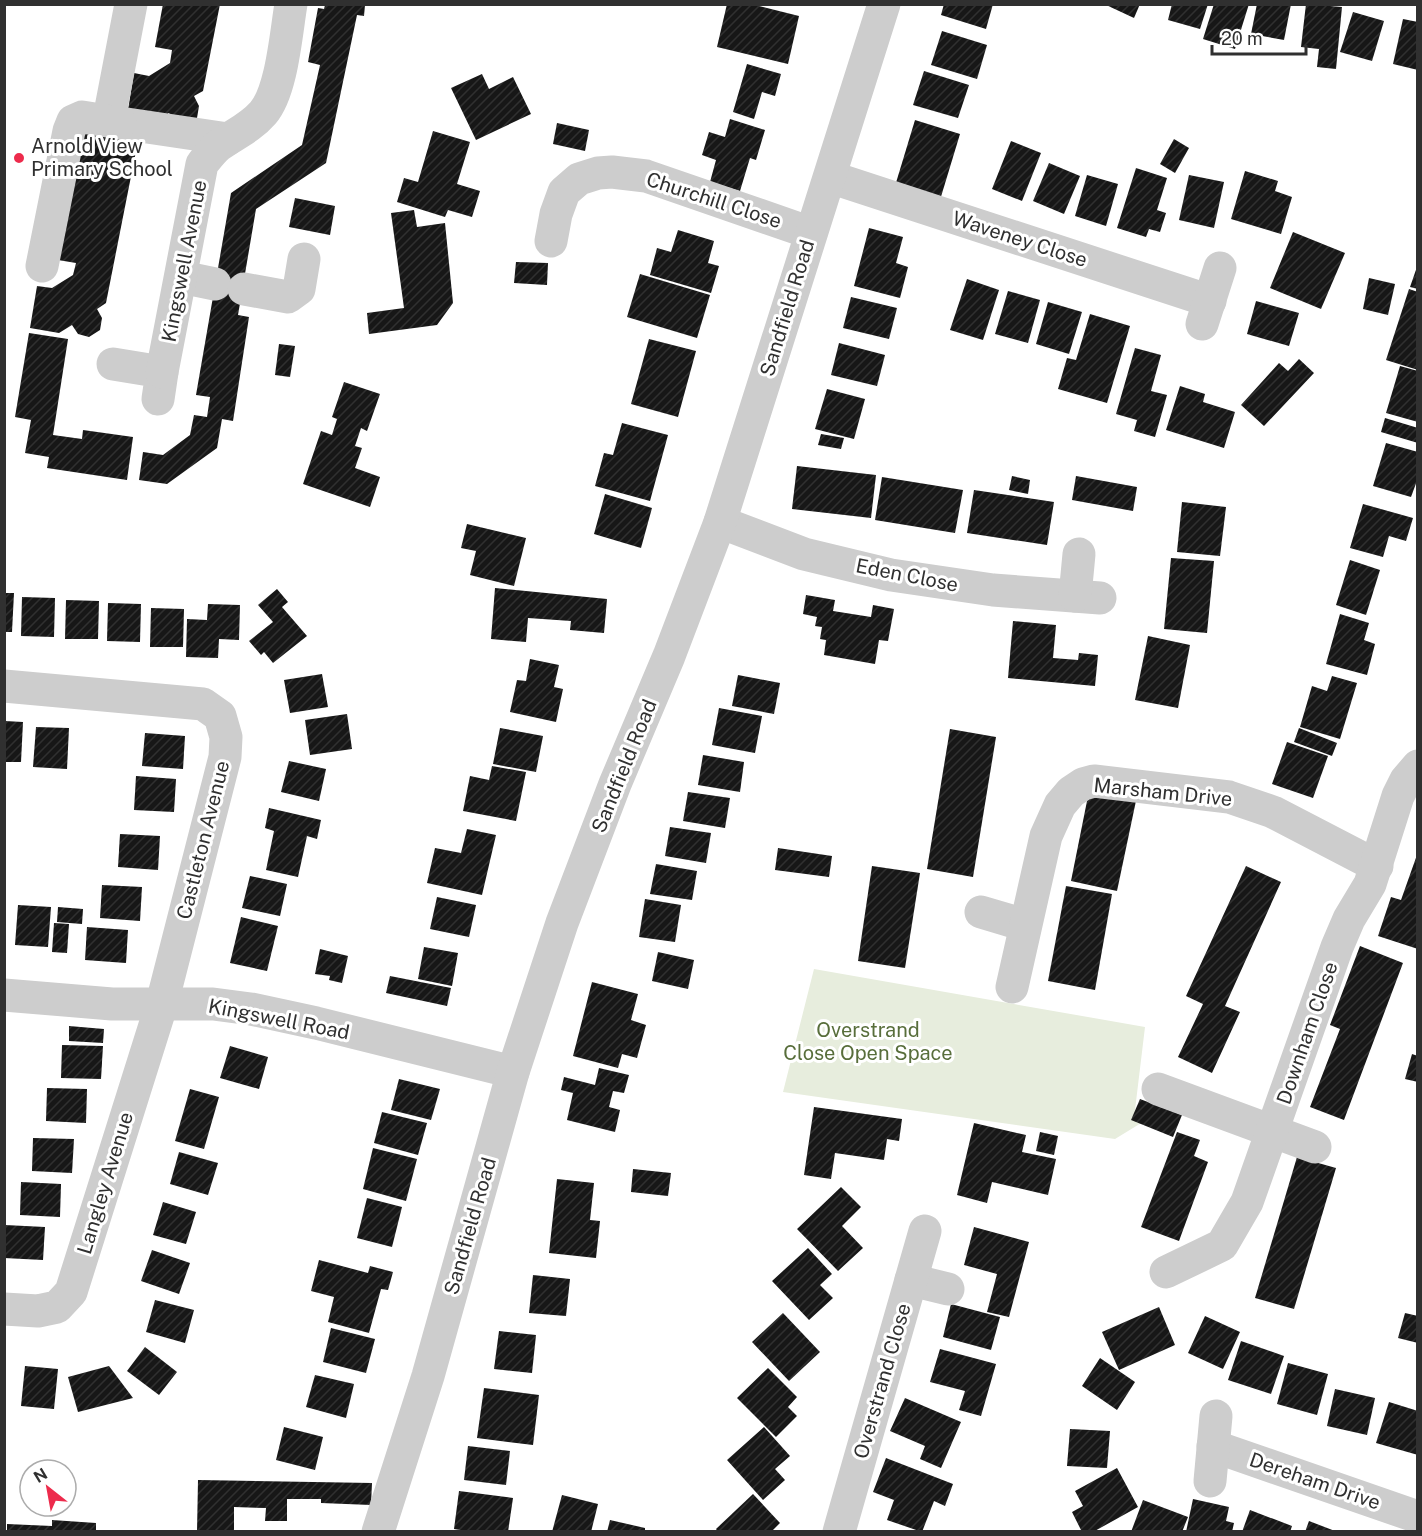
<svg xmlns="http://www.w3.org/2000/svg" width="1422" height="1536" font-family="'Public Sans',sans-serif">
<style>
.green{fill:#e7eddd}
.building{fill:url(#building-hatch)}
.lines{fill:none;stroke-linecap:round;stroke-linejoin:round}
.minor{stroke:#cdcdcd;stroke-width:33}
.poi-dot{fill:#ed2b4c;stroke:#fff;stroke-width:2}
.labels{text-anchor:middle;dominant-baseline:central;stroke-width:6;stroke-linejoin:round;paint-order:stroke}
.poi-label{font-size:20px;fill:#303030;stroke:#fff;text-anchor:start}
.street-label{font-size:20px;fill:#303030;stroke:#fff}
.park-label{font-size:20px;fill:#586e3b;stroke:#fff}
</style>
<defs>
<pattern id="building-hatch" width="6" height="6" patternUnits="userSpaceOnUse" patternTransform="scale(1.5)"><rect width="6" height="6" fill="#171717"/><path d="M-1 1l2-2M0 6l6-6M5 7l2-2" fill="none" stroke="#303030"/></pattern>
</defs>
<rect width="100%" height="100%" fill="#fff"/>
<polygon class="green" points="814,969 1145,1027 1135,1110 1151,1117 1115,1139 783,1092"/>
<g class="building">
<polygon points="163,4 220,4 203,91 194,96 199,106 197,118 175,122 169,113 156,121 127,116 134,73 149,76 170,63 172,50 155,47"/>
<polygon points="727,4 751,4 799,16 788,64 717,47"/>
<polygon points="944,4 993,4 986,29 941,15"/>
<polygon points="1104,4 1140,4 1134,18"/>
<polygon points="1172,4 1208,4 1200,29 1168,20"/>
<polygon points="1214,4 1249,4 1235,49 1203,39"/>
<polygon points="1257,4 1291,4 1284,40 1251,34"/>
<polygon points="1306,4 1342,7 1336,69 1317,67 1319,49 1301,47"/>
<polygon points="325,5 365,5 364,16 357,15 326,163 256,209 238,315 249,317 233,421 222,419 217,448 167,484 139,480 143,452 163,455 190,435 194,415 207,417 210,397 196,395 231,193 302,145 320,65 308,62 318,8 324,9"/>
<polygon points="1353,12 1384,21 1372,61 1340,52"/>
<polygon points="1403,19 1418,22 1418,70 1393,64"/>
<polygon points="942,31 987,45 977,79 931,65"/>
<polygon points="747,64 781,74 775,96 762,92 754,119 733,112"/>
<polygon points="924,71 969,85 958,118 913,105"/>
<polygon points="482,74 489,89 513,77 531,114 476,140 451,88"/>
<polygon points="730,119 765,130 756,160 750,158 740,191 710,182 716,160 702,155 709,132 725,137"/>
<polygon points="915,120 960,134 940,200 895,186"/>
<polygon points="557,123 589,130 585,151 553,144"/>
<polygon points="83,130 138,141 106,303 97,309 102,318 100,330 89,337 78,334 72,325 59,333 30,328 37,286 52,288 73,275 76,263 58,260"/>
<polygon points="433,131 470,142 457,184 480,191 472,217 448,210 445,217 397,202 404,178 418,182"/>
<polygon points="1174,139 1189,148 1175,173 1160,164"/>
<polygon points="1011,141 1041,153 1022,201 992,189"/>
<polygon points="1049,163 1080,176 1064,214 1033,201"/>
<polygon points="1136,168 1167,178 1157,210 1166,213 1160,232 1149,229 1146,237 1117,228"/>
<polygon points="1245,171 1278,181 1275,191 1292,197 1281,234 1231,219"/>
<polygon points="1087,175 1118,184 1106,226 1075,216"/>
<polygon points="1189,175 1224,182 1214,228 1179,220"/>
<polygon points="295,198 335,206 330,235 289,227"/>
<polygon points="414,210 417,227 445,223 453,303 437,325 369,334 367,313 404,308 391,213"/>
<polygon points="869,228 903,237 896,263 908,267 900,298 854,286"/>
<polygon points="678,230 714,241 708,263 719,266 711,293 650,275 657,248 671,252"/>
<polygon points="1293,232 1345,253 1321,309 1270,288"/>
<polygon points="516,262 548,263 547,285 514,283"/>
<polygon points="1418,264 1418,289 1410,287"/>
<polygon points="640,274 710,295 697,338 627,317"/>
<polygon points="1369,278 1395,284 1388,315 1363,309"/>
<polygon points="967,279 999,290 983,340 950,330"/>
<polygon points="1409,289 1418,292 1418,370 1386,360"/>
<polygon points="1008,291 1040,300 1028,343 995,334"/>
<polygon points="851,297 897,308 889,339 843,328"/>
<polygon points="1256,301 1299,313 1289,346 1247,334"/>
<polygon points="1048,302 1082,312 1069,354 1036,344"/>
<polygon points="1090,314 1130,326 1107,403 1058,389 1067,358 1076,360"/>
<polygon points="29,333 68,339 53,435 82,439 83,430 133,437 127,480 47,468 49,457 25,453 31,420 15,417"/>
<polygon points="649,339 696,351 678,417 631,404"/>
<polygon points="839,343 885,355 877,386 831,375"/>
<polygon points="279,344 295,346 290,377 275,375"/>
<polygon points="1135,348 1161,355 1151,391 1167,395 1155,437 1134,431 1137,420 1116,414"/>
<polygon points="1299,359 1314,373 1264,426 1241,405 1279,363 1288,371"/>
<polygon points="1400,366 1418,371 1418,422 1386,413"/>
<polygon points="344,382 380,394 367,431 361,428 355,446 362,448 355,468 380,477 370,507 303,484 321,431 332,435 337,419 332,417"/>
<polygon points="1180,386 1205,394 1203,402 1235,412 1224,448 1166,430"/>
<polygon points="827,389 865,399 854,439 815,429"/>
<polygon points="1385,418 1418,428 1418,443 1381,432"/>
<polygon points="622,423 668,435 650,501 595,486 604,453 613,455"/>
<polygon points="821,434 844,438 841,449 818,445"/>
<polygon points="1386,443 1418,452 1418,478 1411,497 1373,486"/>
<polygon points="797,466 876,475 871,518 792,509"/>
<polygon points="1012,476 1030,480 1028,494 1009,490"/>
<polygon points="1076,476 1137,487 1133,511 1072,500"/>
<polygon points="882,477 963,490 955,533 875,520"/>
<polygon points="974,490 1054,502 1047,545 967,533"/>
<polygon points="605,494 652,508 641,548 594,534"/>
<polygon points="1182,502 1226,507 1220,556 1177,552"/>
<polygon points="1363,504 1413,518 1406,541 1389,536 1383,557 1350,548"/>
<polygon points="467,524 526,538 514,586 470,575 476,551 461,548"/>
<polygon points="1171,558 1214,561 1207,633 1164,629"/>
<polygon points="1350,560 1380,570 1366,615 1336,605"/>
<polygon points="495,588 607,599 604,633 570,630 571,621 528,618 526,642 491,639"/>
<polygon points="277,589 288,602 282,607 307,636 273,663 264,652 261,655 249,641 273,622 258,605"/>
<polygon points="4,593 14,593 12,632 4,632"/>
<polygon points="806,595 835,600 833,611 871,617 873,605 894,609 888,641 879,640 875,664 824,655 826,640 820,639 822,627 815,626 817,617 803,614"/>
<polygon points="22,597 55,598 54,637 21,636"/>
<polygon points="66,600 99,601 98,639 65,639"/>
<polygon points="108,603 141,604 140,642 107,641"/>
<polygon points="208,604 240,605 239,640 219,639 218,658 186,657 187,619 207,620"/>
<polygon points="151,608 184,609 183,647 150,647"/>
<polygon points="1340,614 1369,623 1364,640 1375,644 1367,675 1326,664"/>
<polygon points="1013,621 1056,625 1053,658 1078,660 1079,653 1098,655 1095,686 1008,678"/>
<polygon points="1148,636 1190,645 1178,708 1135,700"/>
<polygon points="530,659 559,665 554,687 563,689 556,722 510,712 517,680 526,681"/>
<polygon points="322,674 328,707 290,713 284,680"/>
<polygon points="738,675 780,683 774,714 732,706"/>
<polygon points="1332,676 1357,683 1340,739 1300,727 1312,686 1327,691"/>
<polygon points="719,708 762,716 755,753 712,745"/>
<polygon points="347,714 352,749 310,755 305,720"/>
<polygon points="5,721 23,722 21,762 5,762"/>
<polygon points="36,727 69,728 67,769 33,767"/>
<polygon points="500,728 543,736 536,772 493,764"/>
<polygon points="1299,728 1337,743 1332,756 1294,742"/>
<polygon points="950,729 996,737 973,877 927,869"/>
<polygon points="145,733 185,736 183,769 142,766"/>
<polygon points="1287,742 1328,756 1313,798 1272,784"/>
<polygon points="703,755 744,762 740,792 698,785"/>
<polygon points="289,761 326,769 319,801 281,792"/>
<polygon points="492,766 526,772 516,821 463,811 470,776 489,780"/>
<polygon points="136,776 176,779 174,812 134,810"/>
<polygon points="1090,786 1137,796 1117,891 1071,881"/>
<polygon points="688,792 730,798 725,828 683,821"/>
<polygon points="269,808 321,820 317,839 307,836 298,877 266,870 274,831 265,828"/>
<polygon points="670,827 711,833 706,863 665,856"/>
<polygon points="467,829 496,835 482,895 427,883 435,848 461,853"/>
<polygon points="120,834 160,836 158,870 118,867"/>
<polygon points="778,848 832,856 829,877 775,870"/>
<polygon points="1418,852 1418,949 1378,936 1391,897 1401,900"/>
<polygon points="656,864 697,871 692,900 650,894"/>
<polygon points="872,866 920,873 905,968 858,961"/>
<polygon points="1246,866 1281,882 1225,1006 1240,1012 1212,1073 1178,1057 1203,1004 1186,996"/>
<polygon points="250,876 287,884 280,916 242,908"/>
<polygon points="102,885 142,887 140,921 100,918"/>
<polygon points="1066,886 1112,894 1095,990 1048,981"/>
<polygon points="437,897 476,905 469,937 430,929"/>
<polygon points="645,899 681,905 675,942 639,937"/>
<polygon points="18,905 51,907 48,947 15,945"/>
<polygon points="58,907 83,909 82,924 57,922"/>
<polygon points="241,917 278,926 267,971 230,963"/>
<polygon points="54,923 69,924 67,953 52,952"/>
<polygon points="87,927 128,930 126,963 85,960"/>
<polygon points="1360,946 1403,963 1344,1120 1310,1107 1340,1029 1330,1025"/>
<polygon points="424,947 458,953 452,986 418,979"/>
<polygon points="320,949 348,956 342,983 329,980 330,976 315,974"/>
<polygon points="658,952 694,960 688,989 652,981"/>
<polygon points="390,976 451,988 447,1006 386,993"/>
<polygon points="592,982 638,994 631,1020 646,1025 637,1058 622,1054 618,1068 573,1056"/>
<polygon points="69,1026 104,1029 103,1043 69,1041"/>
<polygon points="62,1045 103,1046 101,1079 61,1078"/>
<polygon points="230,1046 268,1057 259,1089 220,1078"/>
<polygon points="1412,1054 1418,1056 1418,1082 1405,1079"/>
<polygon points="599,1068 629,1075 624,1093 613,1091 609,1107 620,1110 615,1132 567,1120 573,1093 561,1090 564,1077 595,1085"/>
<polygon points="399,1079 440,1089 431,1120 391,1110"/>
<polygon points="47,1088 87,1089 86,1123 46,1121"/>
<polygon points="190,1089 219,1097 204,1149 175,1141"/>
<polygon points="1140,1099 1182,1115 1173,1137 1131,1120"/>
<polygon points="814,1107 902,1119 899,1141 887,1139 884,1160 835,1153 831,1179 804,1175"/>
<polygon points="382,1112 427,1123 418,1155 374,1143"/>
<polygon points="974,1123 1026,1135 1022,1152 1056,1159 1048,1195 992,1182 987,1203 957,1195"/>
<polygon points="1040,1132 1058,1136 1054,1155 1036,1151"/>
<polygon points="1177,1132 1200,1140 1194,1156 1208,1162 1179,1241 1141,1227"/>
<polygon points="33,1138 74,1139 72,1173 32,1171"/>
<polygon points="373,1148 417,1159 406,1201 363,1189"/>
<polygon points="179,1152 218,1163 208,1195 170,1184"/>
<polygon points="1297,1157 1336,1168 1294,1309 1255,1298"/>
<polygon points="633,1169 671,1173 668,1196 631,1192"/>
<polygon points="557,1179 594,1183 590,1220 600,1221 596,1258 549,1253"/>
<polygon points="21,1182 61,1184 60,1217 20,1215"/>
<polygon points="841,1187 861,1207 842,1226 863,1248 838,1271 797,1229"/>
<polygon points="367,1198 402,1207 392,1247 357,1238"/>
<polygon points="163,1202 196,1212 186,1244 153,1235"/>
<polygon points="5,1225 45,1227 43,1260 4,1258"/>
<polygon points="974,1227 1029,1242 1009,1317 987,1312 997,1274 964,1265"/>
<polygon points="808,1248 832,1274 820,1285 833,1298 809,1320 772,1281"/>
<polygon points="152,1250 190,1263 179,1294 141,1281"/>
<polygon points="319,1260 368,1273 370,1266 393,1272 388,1290 381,1289 369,1333 328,1322 334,1297 311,1291"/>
<polygon points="533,1275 570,1279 566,1316 529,1313"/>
<polygon points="155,1300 194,1310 185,1343 146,1332"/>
<polygon points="951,1304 1000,1317 991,1350 943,1337"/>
<polygon points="1159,1307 1175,1345 1119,1370 1102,1332"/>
<polygon points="783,1313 820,1352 789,1381 752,1342"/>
<polygon points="1405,1313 1418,1316 1418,1343 1398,1338"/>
<polygon points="1205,1316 1240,1332 1223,1369 1188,1353"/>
<polygon points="331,1328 375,1339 366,1373 323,1362"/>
<polygon points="499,1331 536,1335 532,1373 494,1369"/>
<polygon points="1241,1341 1284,1356 1271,1394 1228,1380"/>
<polygon points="145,1347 177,1372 159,1395 127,1371"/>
<polygon points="940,1349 996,1364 981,1416 959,1410 965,1391 930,1382"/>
<polygon points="1100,1358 1135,1382 1117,1410 1082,1386"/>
<polygon points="1288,1363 1328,1374 1317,1415 1277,1404"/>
<polygon points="25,1366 58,1369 54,1409 21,1406"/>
<polygon points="109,1366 133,1398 78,1412 68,1377"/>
<polygon points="768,1368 797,1397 788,1407 797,1416 776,1437 737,1398"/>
<polygon points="315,1375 354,1384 346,1418 306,1407"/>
<polygon points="484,1388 539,1395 533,1445 477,1438"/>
<polygon points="1335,1389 1375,1398 1367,1435 1327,1426"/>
<polygon points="905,1398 961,1422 941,1468 920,1459 925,1446 890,1431"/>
<polygon points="1389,1402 1418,1411 1418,1455 1376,1443"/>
<polygon points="284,1427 323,1437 315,1470 276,1460"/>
<polygon points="764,1427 790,1456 775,1469 785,1480 763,1500 727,1460"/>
<polygon points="1070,1429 1110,1431 1107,1468 1067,1466"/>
<polygon points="468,1446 510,1451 506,1485 464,1480"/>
<polygon points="886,1458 953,1484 945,1506 934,1501 922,1532 887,1520 894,1500 873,1492"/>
<polygon points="1117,1468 1138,1507 1093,1532 1082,1532 1072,1512 1083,1506 1075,1491"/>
<polygon points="198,1480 372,1483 371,1505 321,1503 321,1499 287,1499 287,1521 265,1521 266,1508 234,1507 234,1532 197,1532"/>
<polygon points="459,1491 513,1498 508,1532 473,1532 454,1529"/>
<polygon points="753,1494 780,1523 771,1532 718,1532 716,1529"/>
<polygon points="562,1495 598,1504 591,1532 552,1532"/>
<polygon points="1193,1499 1229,1507 1226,1521 1234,1523 1232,1532 1186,1532"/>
<polygon points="1143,1500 1188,1517 1182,1532 1131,1532"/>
<polygon points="1250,1510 1292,1526 1290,1532 1242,1532"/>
<polygon points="52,1520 96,1523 96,1532 7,1532 7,1524 52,1526"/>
<polygon points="610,1520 645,1528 645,1532 607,1532"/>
<polygon points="1309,1521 1335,1531 1335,1532 1305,1532"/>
</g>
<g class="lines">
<g class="minor">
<polyline points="131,4 111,108 113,117 120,123 228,139"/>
<polyline points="830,177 1210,301"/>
<polyline points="551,241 556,214 564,192 579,179 598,173 612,172 646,176 811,233"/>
<polyline points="42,266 69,131 73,121 82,117 120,123"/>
<polyline points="181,277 215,284"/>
<polyline points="244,289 288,297 299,289 304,259"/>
<polyline points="1202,324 1220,268"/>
<polyline points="113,364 162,372 158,399"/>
<path d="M162,372l40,-208c5,-6 10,-13 16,-18 15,-11 32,-18 45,-33 19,-22 23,-80 28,-109"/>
<polyline points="720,522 804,554 891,575 993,590 1100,598"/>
<polyline points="1075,596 1079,554"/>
<polyline points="4,686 203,704 220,716 226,737 225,757 162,1003 71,1292 57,1307 38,1311 4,1309"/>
<polyline points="981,912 1025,925"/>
<polyline points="1012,987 1046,836 1060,805 1071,792 1083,784 1094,781 1229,797 1273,812 1377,866"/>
<polyline points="4,995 112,1004 213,1004 251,1009 316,1023 513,1072"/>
<polyline points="1158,1089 1315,1147"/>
<polyline points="1166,1272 1222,1245 1247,1202 1337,947 1349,919 1370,884 1398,796 1406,780 1418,766"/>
<polyline points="911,1280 948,1289"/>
<polyline points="1213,1446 1418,1517"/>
<polyline points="1210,1481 1216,1416"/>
<polyline points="378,1532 428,1376 513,1072 562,923 615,784 669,656 720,522 884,4"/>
<polyline points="839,1532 925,1231"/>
</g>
</g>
<circle class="poi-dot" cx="19" cy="158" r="6"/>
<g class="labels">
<g class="poi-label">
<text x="31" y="146">Arnold View<tspan x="31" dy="23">Primary School</tspan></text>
</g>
<g class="street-label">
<text transform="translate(714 200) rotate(18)">Churchill Close</text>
<text transform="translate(1020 239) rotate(18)">Waveney Close</text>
<text transform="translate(184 261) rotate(-79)">Kingswell Avenue</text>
<text transform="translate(787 308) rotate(-73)">Sandfield Road</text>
<text transform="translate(907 575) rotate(11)">Eden Close</text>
<text transform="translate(624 766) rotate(-68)">Sandfield Road</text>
<text transform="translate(1163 792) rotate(6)">Marsham Drive</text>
<text transform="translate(203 840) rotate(-76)">Castleton Avenue</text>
<text transform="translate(279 1019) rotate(11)">Kingswell Road</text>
<text transform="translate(1307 1033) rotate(-71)">Downham Close</text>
<text transform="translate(105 1183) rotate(-73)">Langley Avenue</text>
<text transform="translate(470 1226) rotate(-74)">Sandfield Road</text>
<text transform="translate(882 1381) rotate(-74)">Overstrand Close</text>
<text transform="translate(1315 1481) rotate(19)">Dereham Drive</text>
</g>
<g class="park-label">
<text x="868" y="1030">Overstrand<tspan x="868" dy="23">Close Open Space</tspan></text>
</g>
</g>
<rect width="1422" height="1536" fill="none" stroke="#303030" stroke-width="12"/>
<g transform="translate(48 1488) rotate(329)"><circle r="28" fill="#ffffff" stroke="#acacac" stroke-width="1.5"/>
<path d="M0-4.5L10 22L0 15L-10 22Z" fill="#ed2b4c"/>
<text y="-9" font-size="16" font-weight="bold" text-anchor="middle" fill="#303030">N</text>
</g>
<path d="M1212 45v9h94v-9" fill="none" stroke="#303030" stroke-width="3"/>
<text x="1221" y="45" font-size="18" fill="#303030" stroke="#ffffff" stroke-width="4.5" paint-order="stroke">20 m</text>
</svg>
